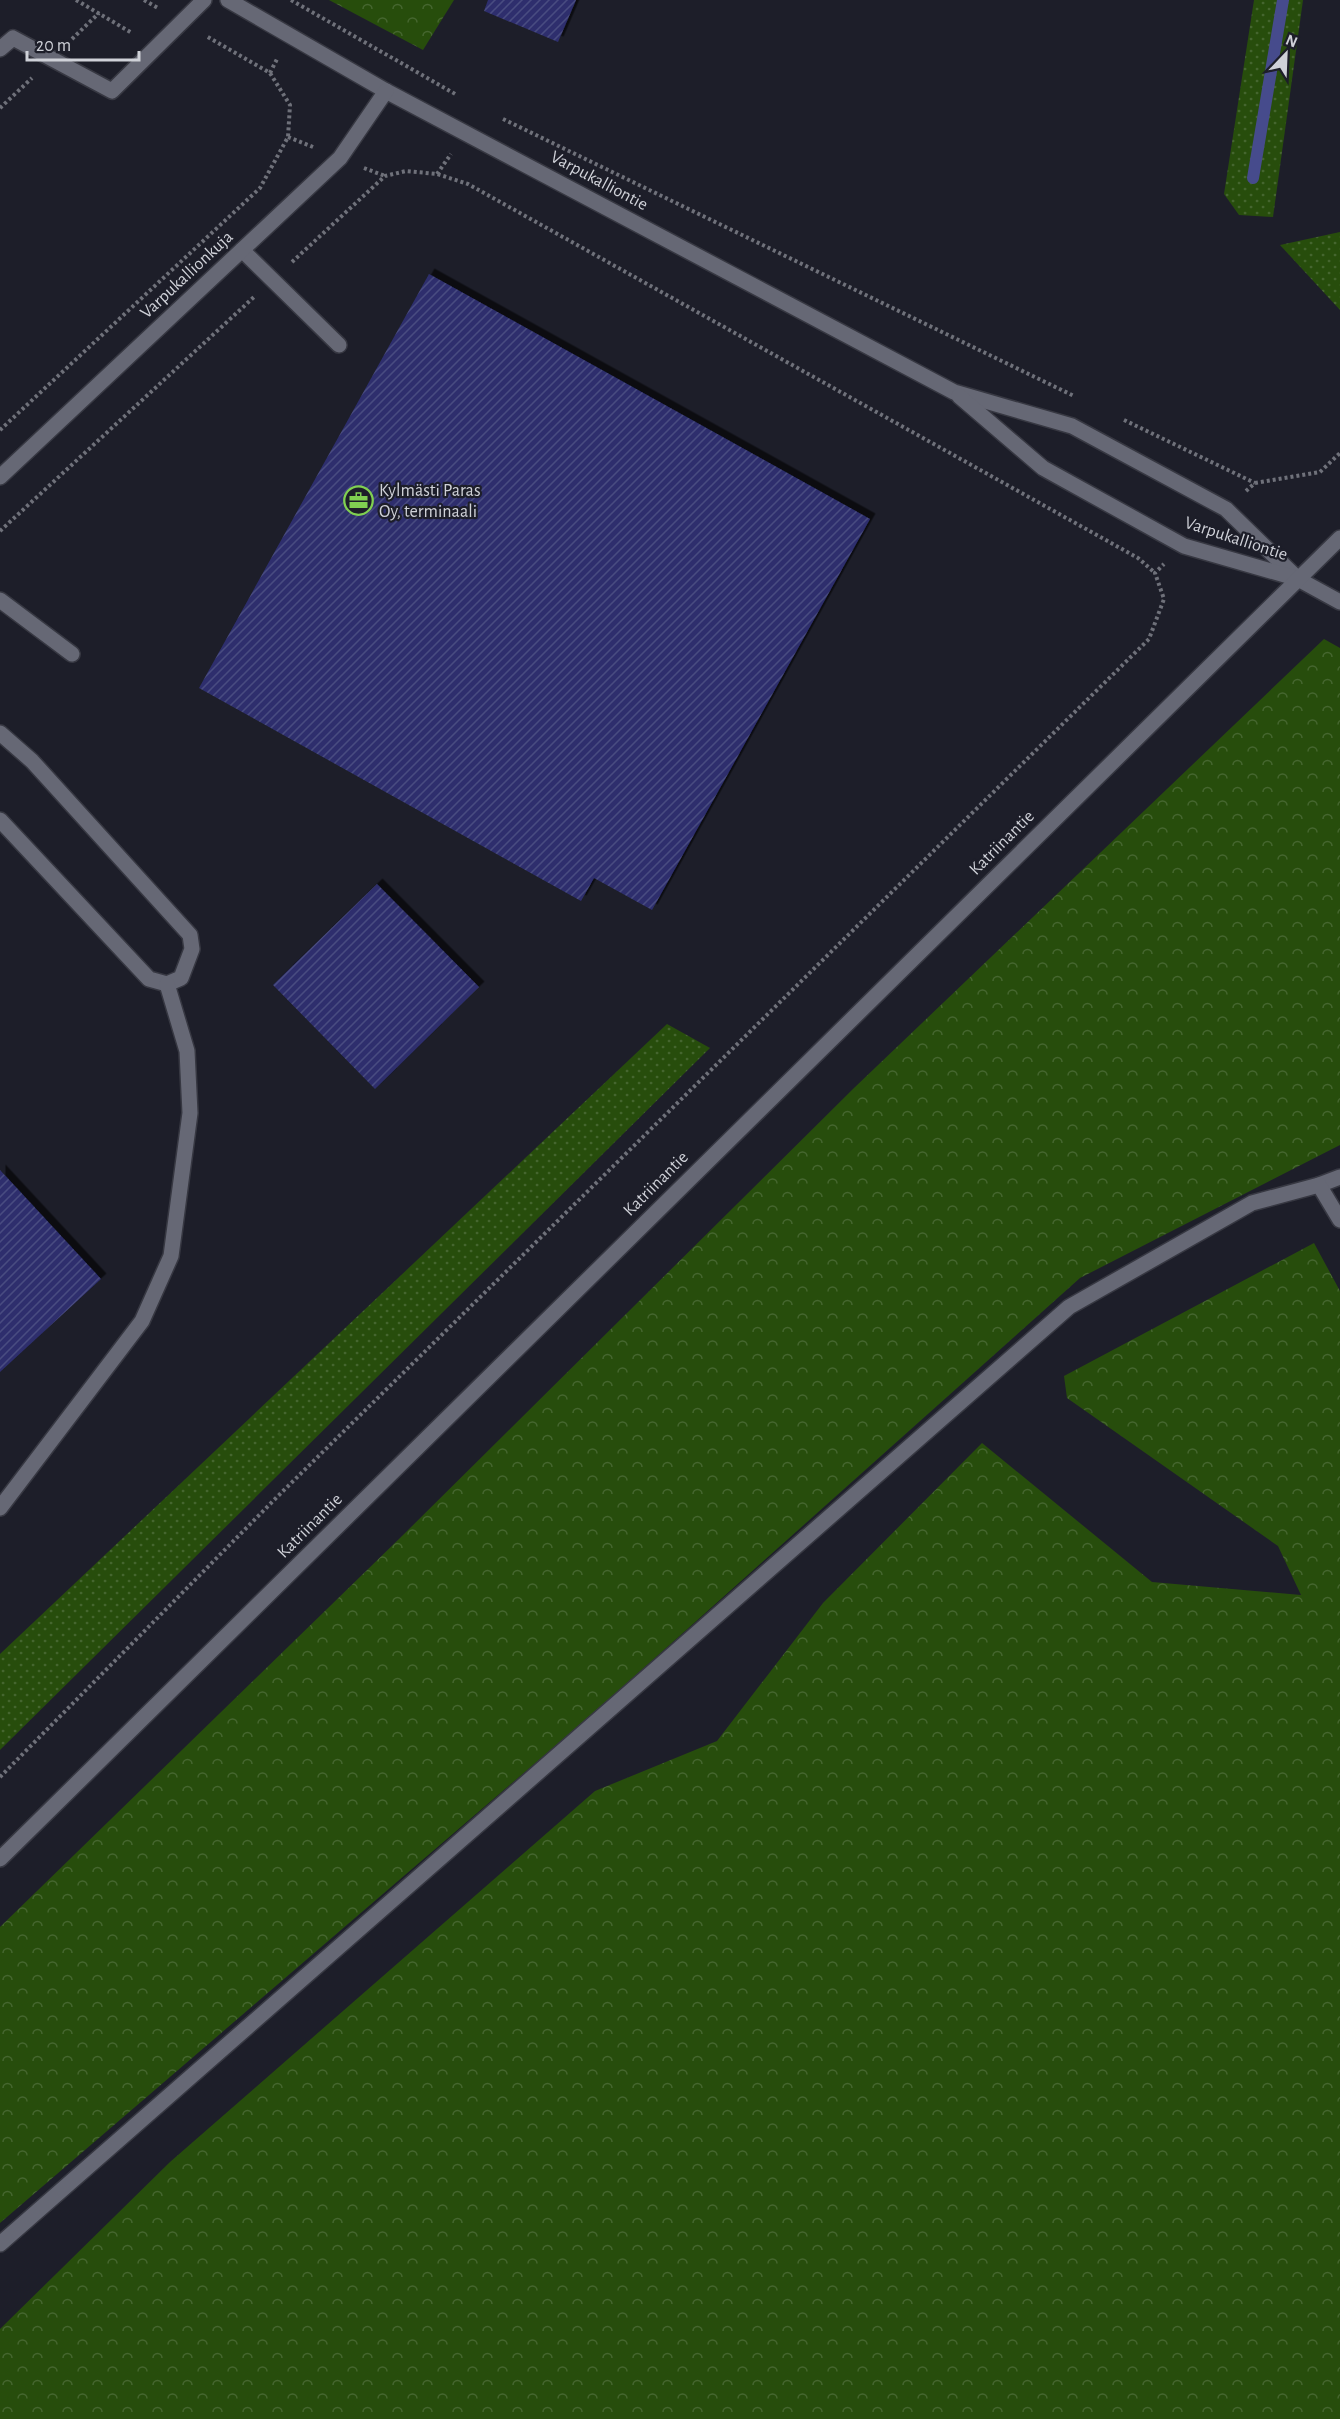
<svg xmlns="http://www.w3.org/2000/svg" width="1340" height="2419" font-family="'Alegreya Sans',sans-serif">
<style>
.grass{fill:url(#grass-dots)}
.forest{fill:url(#forest-crowns)}
.lines{fill:none;stroke-linecap:round;stroke-linejoin:round}
.stream{stroke:#464b8c;stroke-width:12}
.building{fill:url(#building-hatch);filter:url(#shadow)}
.service-casing{stroke:#373842;stroke-width:18}
.minor-casing{stroke:#373842;stroke-width:18}
.secondary-casing{stroke:#373842;stroke-width:18}
.path{stroke:#6f717a;stroke-width:4;stroke-dasharray:3 3;stroke-linecap:butt}
.service{stroke:#666875;stroke-width:15}
.minor{stroke:#666875;stroke-width:15}
.secondary{stroke:#666875;stroke-width:15}
.labels{text-anchor:middle;dominant-baseline:central;stroke-width:4.5;stroke-linejoin:round;paint-order:stroke}
.street-label{font-size:18px;fill:#cfd1d8;stroke:#1d1e29}
.poi-label{font-size:18px;fill:#cfd1d8;stroke:#1d1e29;text-anchor:start}
</style>
<defs>
<pattern id="grass-dots" width="8" height="8" patternUnits="userSpaceOnUse" patternTransform="scale(1.5)"><rect width="8" height="8" fill="#274d0c"/><path d="M2 2h.1M6 6h.1" fill="none" stroke="#45662f" stroke-width="1.8" stroke-linecap="round"/></pattern>
<pattern id="forest-crowns" width="20" height="18" patternUnits="userSpaceOnUse" patternTransform="scale(1.5)"><rect width="20" height="18" fill="#274d0c"/><path d="M2 6a3 3 0 1 1 6 0M12 15a3 3 0 1 1 6 0" fill="none" stroke="#45662f"/></pattern>
<pattern id="building-hatch" width="6" height="6" patternUnits="userSpaceOnUse" patternTransform="scale(1.5)"><rect width="6" height="6" fill="#2d2f6d"/><path d="M-1 1l2-2M0 6l6-6M5 7l2-2" fill="none" stroke="#4a4c81"/></pattern>
<filter id="shadow"><feDropShadow dx="5.5" dy="-5.5" stdDeviation="0" flood-color="#0009"/></filter>
</defs>
<rect width="100%" height="100%" fill="#1d1e29"/>
<g class="grass">
<polygon points="1254,0 1303,0 1273,217 1239,215 1224,194"/>
<polygon points="1340,232 1340,310 1280,245"/>
<polygon points="667,1024 710,1048 0,1750 0,1654"/>
</g>
<g class="forest">
<polygon points="329,0 454,0 423,50"/>
<polygon points="1324,639 1340,648 1340,1145 1080,1278 589,1717 0,2223 0,1927 401,1537 854,1088"/>
<polygon points="1314,1243 1340,1291 1340,2419 0,2419 0,2329 170,2162 595,1791 717,1741 823,1603 982,1443 1152,1582 1301,1595 1278,1546 1067,1398 1064,1376"/>
</g>
<g class="lines">
<polyline class="stream" points="1253,178 1283,0"/>
</g>
<g class="building">
<polygon points="488,0 576,0 558,42 484,11"/>
<polygon points="429,274 870,519 652,910 594,878 581,901 199,688"/>
<polygon points="377,884 479,987 375,1089 273,985"/>
<polygon points="0,1170 101,1279 0,1372"/>
</g>
<g class="lines">
<defs>
<g id="service">
<polyline points="0,49 13,38 112,91 204,0"/>
<polyline points="242,250 339,345"/>
<polyline points="1298,579 1340,602"/>
<polyline points="0,600 72,654"/>
<polyline points="0,733 32,761 190,935 192,949 181,978 167,984 149,979 0,820"/>
<polyline points="1319,1185 1340,1177"/>
<polyline points="0,1508 142,1321 171,1256 190,1113 187,1051 167,984"/>
<polyline points="0,2244 1069,1307 1252,1203 1319,1185 1340,1220"/>
</g>
<g id="minor">
<polyline points="228,0 386,91 954,392 1072,426 1226,509 1298,579"/>
<polyline points="959,396 1043,468 1184,546 1295,578"/>
<polyline points="0,477 340,158 386,91"/>
</g>
<polyline id="secondary" points="0,1859 1340,538"/>
</defs>
<use href="#service" class="service-casing"/>
<use href="#minor" class="minor-casing"/>
<use href="#secondary" class="secondary-casing"/>
<g class="path">
<polyline points="76,0 132,33"/>
<polyline points="144,0 158,8"/>
<polyline points="291,0 457,95"/>
<polyline points="72,39 99,13"/>
<polyline points="270,73 277,59"/>
<polyline points="0,108 32,78"/>
<polyline points="503,119 1074,396"/>
<polyline points="288,137 313,147"/>
<polyline points="364,168 385,176"/>
<polyline points="437,174 451,154"/>
<polyline points="292,262 385,176 406,171 437,174 468,184 1138,558 1155,573"/>
<polyline points="1124,420 1255,483"/>
<polyline points="0,430 260,188 288,137 290,105 270,73 206,36"/>
<polyline points="1246,491 1255,483 1320,472 1340,453"/>
<polyline points="0,531 254,297"/>
<polyline points="0,1777 278,1496 1149,639 1164,599 1155,573 1164,564"/>
</g>
<use href="#service" class="service"/>
<use href="#minor" class="minor"/>
<use href="#secondary" class="secondary"/>
</g>
<defs>
<symbol id="office-ring" viewBox="-11 -11 22 22"><circle r="9.5" fill="#1d1e29" stroke="#80d051" stroke-width="1.5"/><path d="M-6-3h4V-5.5h4V-3h4V5H-6ZM-1-4.5V-3h2v-1.5ZM-6 0V1H6V0Z" fill="#80d051"/></symbol>
</defs>
<g fill-rule="evenodd">
<use href="#office-ring" x="342" y="484" width="33" height="33"/>
</g>
<g class="labels">
<g class="street-label">
<text transform="translate(599 181) rotate(28)">Varpukalliontie</text>
<text transform="translate(187 275) rotate(-43)">Varpukallionkuja</text>
<text transform="translate(1236 539) rotate(18)">Varpukalliontie</text>
<text transform="translate(1002 843) rotate(-45)">Katriinantie</text>
<text transform="translate(656 1184) rotate(-45)">Katriinantie</text>
<text transform="translate(310 1526) rotate(-45)">Katriinantie</text>
</g>
<g class="poi-label">
<text x="379" y="491">Kylmästi Paras<tspan x="379" dy="21">Oy, terminaali</tspan></text>
</g>
</g>
<g transform="translate(1286 54) rotate(23)" stroke="#1d1e29" stroke-width="4.5" paint-order="stroke">
<path d="M0-4.5L10 22L0 15L-10 22Z" fill="#cfd1d8"/>
<text y="-9" font-size="16" font-weight="bold" text-anchor="middle" fill="#cfd1d8">N</text>
</g>
<path d="M27 51v9h112v-9" fill="none" stroke="#cfd1d8" stroke-width="3"/>
<text x="36" y="51" font-size="18" fill="#cfd1d8" stroke="#1d1e29" stroke-width="4.5" paint-order="stroke">20 m</text>
</svg>
